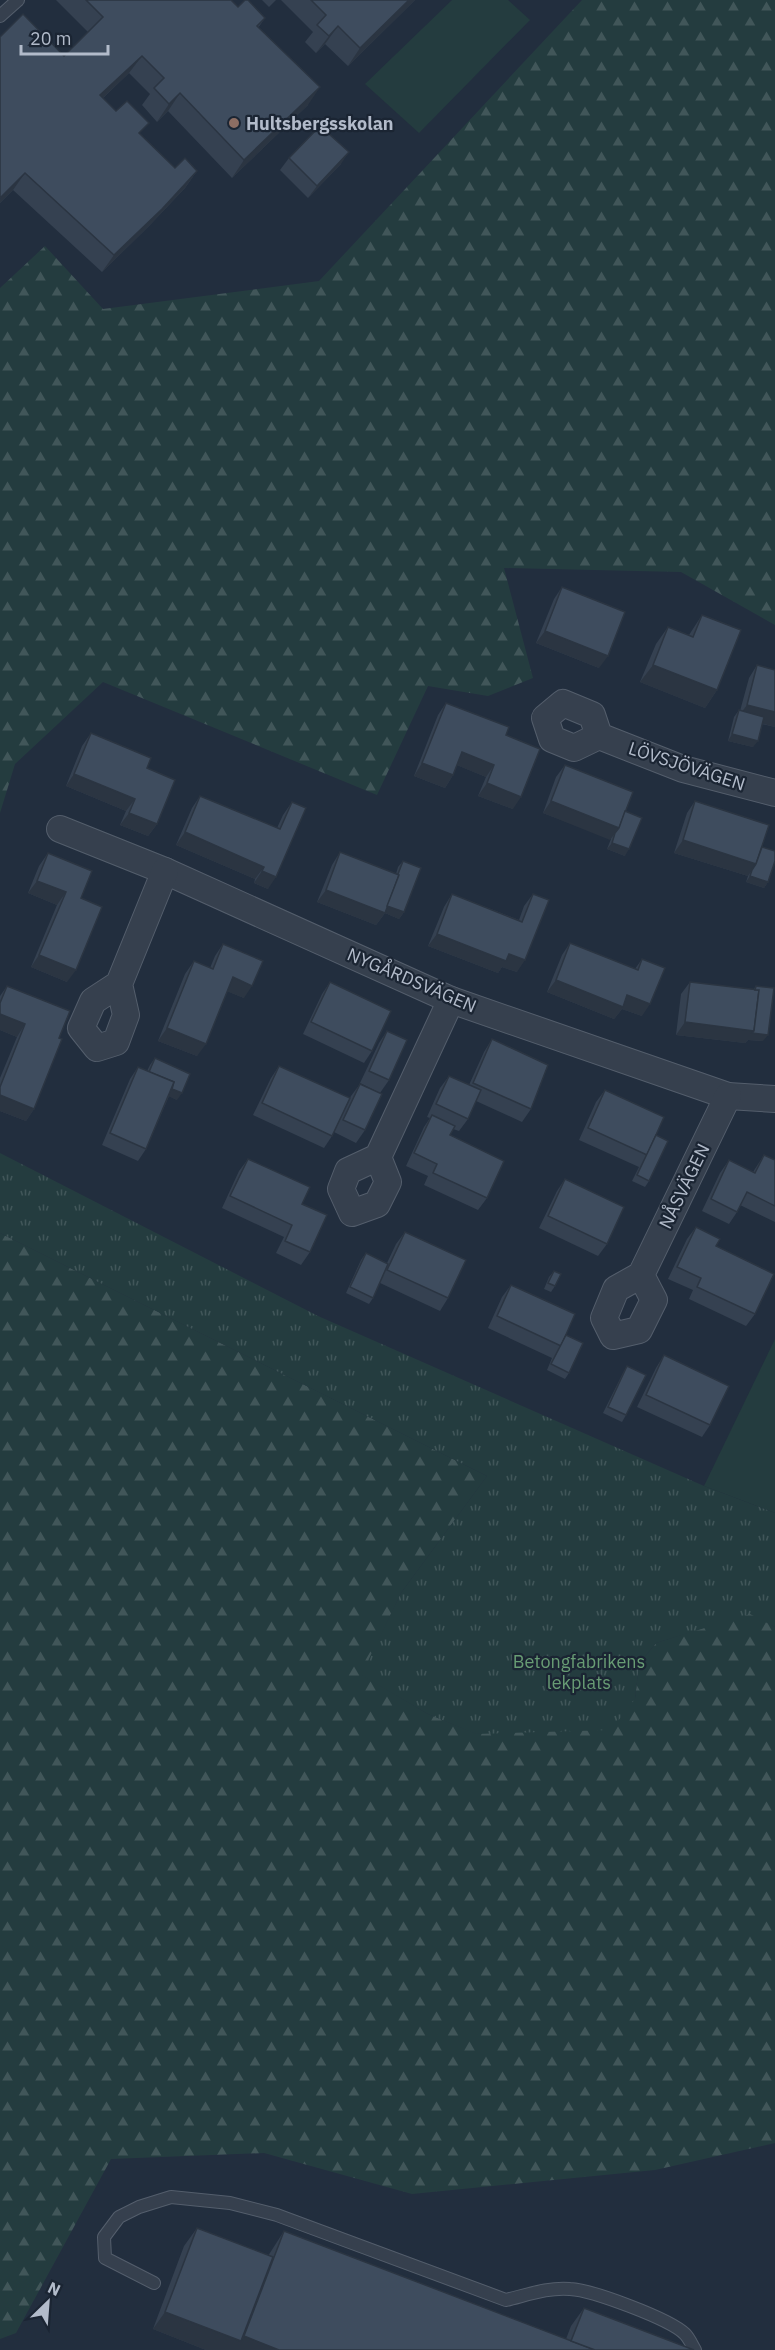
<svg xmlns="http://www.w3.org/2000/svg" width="775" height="2350" font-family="'IBM Plex Sans',sans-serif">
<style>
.green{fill:#243c3f}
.forest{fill:url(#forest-firs)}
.park{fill:url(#park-tufts)}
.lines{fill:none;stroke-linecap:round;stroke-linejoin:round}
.lane-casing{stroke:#545e6c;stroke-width:14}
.street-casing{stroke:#545e6c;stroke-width:28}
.lane{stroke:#36404e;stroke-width:12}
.street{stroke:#36404e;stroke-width:26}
.wall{fill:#354151}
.shaded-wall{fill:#2b3542}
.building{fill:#3e4c5e;stroke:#2b3542;stroke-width:1.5}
.education-dot{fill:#8d6e63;stroke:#1b2533;stroke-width:2}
.labels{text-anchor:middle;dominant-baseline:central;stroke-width:4.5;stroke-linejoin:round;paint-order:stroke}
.poi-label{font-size:18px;font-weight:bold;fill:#b2bbca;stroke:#1b2533;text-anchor:start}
.street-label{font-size:18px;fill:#b2bbca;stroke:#1b2533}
.park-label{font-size:18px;fill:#689c74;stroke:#1b2533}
</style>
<defs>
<pattern id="forest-firs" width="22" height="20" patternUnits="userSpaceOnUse" patternTransform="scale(1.5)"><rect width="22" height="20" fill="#243c3f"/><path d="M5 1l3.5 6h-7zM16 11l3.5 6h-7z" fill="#415659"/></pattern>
<pattern id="park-tufts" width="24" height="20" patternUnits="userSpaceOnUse" patternTransform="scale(1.5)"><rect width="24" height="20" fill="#243c3f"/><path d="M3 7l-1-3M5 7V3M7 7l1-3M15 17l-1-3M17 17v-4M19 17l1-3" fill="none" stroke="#415659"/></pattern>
</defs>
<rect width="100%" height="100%" fill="#222e3e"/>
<g class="green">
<polygon points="452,0 508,0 530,20 419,133 365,84"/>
<polygon points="775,1339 775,1513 704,1486"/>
</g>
<g class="forest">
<polygon points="582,0 775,0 775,625 681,572 504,568 533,678 488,696 428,686 377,795 103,682 15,764 0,813 0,288 45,246 103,309 319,281"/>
<polygon points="0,1233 487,1476 401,1593 362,1675 428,1714 477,1734 635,1699 639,1664 656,1643 750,1613 775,1627 775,2143 655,2170 412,2194 264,2153 111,2159 16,2333 0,2339"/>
</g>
<polygon class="park" points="0,1153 318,1316 704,1486 775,1513 775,1627 750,1614 656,1643 639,1664 635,1699 611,1730 476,1734 428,1714 361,1675 401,1593 487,1476 0,1233"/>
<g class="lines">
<defs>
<g id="lane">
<polyline points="0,16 18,0"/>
<path d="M154,2283l-49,-25 -1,-21 15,-20 20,-10 32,-10 59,6 47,12 229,85c21,-5 43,-13 64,-11 22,1 100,30 115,45 4,4 7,11 10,16"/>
</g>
<g id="street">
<polyline points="599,736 592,715 563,703 545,718 552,739 574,748 599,736 683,769 775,793"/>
<polyline points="60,829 165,871 451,1000 728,1096 775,1099"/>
<polyline points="119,984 126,1015 116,1042 97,1048 81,1028 93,1001 119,984 165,871"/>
<polyline points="378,1157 388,1182 377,1204 352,1213 341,1189 348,1171 378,1157 451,1000"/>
<polyline points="641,1275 616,1289 604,1318 613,1336 639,1330 654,1300 641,1275 728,1096"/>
</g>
</defs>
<use href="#lane" class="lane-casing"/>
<use href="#street" class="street-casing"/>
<use href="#lane" class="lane"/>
<use href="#street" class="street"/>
</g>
<g class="wall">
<polygon points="56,0 231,0 238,7 265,18 258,28 308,105 232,178 168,111 157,122 142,105 150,94 129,73 103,98 175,168 197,171 185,188 149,226 102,272 13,190 0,203 0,37 64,56 88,32"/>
<polygon points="262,0 276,0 269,7"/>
<polygon points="281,0 415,0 348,66 325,44 316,53 305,42 313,32"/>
<polygon points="289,158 341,164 308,198 280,170"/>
<polygon points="562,587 599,668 536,643 554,599"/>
<polygon points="702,615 717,690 705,708 640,682 656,644 668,627 689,635"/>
<polygon points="757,665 775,670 775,727 762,724 753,747 728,741 734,717 739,710 740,711 749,678"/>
<polygon points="446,703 506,735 513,809 478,796 486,777 457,765 453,775 445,788 414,776 438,715"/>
<polygon points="91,733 147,768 157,824 148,836 120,825 126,811 66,786 82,746"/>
<polygon points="565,765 625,811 625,856 607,849 611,839 543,813 556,777"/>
<polygon points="200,796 277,828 283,815 292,802 268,889 254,883 255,879 176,845 192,808"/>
<polygon points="695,801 762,847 768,882 764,888 746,882 748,876 674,853 687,813"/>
<polygon points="340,852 396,874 398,867 403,861 404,912 399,919 385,913 376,925 317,902 332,865"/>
<polygon points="48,853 81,898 67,982 31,967 57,905 28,893 39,866"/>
<polygon points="452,894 519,920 524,906 533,894 517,972 502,967 498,973 428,946 444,907"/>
<polygon points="570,943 635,969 642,959 642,1016 622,1009 614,1019 547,992 562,955"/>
<polygon points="223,944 244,998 227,991 197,1056 158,1041 185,974 194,961 210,968 215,956"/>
<polygon points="330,982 372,1051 364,1063 303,1034 322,994"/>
<polygon points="690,982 753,990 756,986 763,1041 748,1040 745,1043 676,1035 681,994"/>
<polygon points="7,986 59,1038 34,1109 26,1121 0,1111 0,1078 17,1037 0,1030 0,996"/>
<polygon points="387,1031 389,1080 380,1093 360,1083 379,1043"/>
<polygon points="492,1039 531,1109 522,1122 476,1101 468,1119 459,1131 453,1129 450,1135 487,1198 478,1210 424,1185 428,1176 406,1166 424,1127 430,1118 427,1117 440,1088 449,1076 469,1085 484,1052"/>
<polygon points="155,1058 177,1100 169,1096 146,1149 138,1161 102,1145 130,1079 138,1067 147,1071 150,1065"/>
<polygon points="279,1066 332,1136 324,1148 253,1115 271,1078"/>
<polygon points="360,1084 365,1130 356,1143 334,1132 351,1096"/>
<polygon points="605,1090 656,1135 649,1181 645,1187 632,1181 639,1167 579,1140 596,1102"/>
<polygon points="764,1155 775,1160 775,1222 740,1205 737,1212 729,1224 702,1211 720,1173 729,1160 753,1172"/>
<polygon points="248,1159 302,1204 310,1252 301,1265 276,1253 284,1237 222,1208 239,1171"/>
<polygon points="565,1179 607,1244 598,1256 539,1228 557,1191"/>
<polygon points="696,1227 716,1246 755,1314 746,1326 689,1299 693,1290 668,1279 687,1239"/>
<polygon points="405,1232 448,1298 440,1311 380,1283 373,1298 369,1304 346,1293 361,1260 366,1253 387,1263 396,1244"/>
<polygon points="554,1271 555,1286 551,1292 544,1289 549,1277"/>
<polygon points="511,1285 566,1335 569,1373 565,1379 547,1370 552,1358 488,1328 502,1297"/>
<polygon points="664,1355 710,1425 702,1437 637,1407 656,1368"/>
<polygon points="627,1366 626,1415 622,1422 603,1413 623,1373"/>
<polygon points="197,2228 268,2256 284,2231 566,2339 571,2326 584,2308 694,2350 206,2350 153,2329 184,2246"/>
</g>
<g class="shaded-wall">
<polygon points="409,0 415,0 348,66 360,48"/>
<polygon points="338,26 325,44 316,53 329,36"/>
<polygon points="142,56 129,73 88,112 100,95"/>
<polygon points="320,87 308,105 232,178 244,160"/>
<polygon points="180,93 168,111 157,122 169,104"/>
<polygon points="349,152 341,164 308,198 317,186"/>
<polygon points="197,171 185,188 149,226 102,272 114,255"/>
<polygon points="25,173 13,190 0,203 0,198"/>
<polygon points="545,631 608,656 599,668 536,643"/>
<polygon points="653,665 717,690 705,708 640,682"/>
<polygon points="747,705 775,712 775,727 738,717"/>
<polygon points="732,734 758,741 753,747 728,741"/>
<polygon points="462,752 494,765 486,777 454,764"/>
<polygon points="422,763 453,775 445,788 414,776"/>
<polygon points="74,774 135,799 126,811 66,786"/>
<polygon points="487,783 521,797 513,809 478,796"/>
<polygon points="551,801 619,828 610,840 543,813"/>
<polygon points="129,813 157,824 148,836 120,825"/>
<polygon points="185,832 264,867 255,879 176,845"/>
<polygon points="683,840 756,864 748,876 674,853"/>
<polygon points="612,843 629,849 625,856 607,849"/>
<polygon points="262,871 276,877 268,889 254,883"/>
<polygon points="750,876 768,882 764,888 746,882"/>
<polygon points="37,881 66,892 57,905 28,893"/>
<polygon points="326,890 386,906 404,912 399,919 385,913 376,925 317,902"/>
<polygon points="437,934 509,954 525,960 517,972 502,967 498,973 428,946"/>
<polygon points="39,955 76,970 67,982 31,967"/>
<polygon points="233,977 252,986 244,998 224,990"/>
<polygon points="556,980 627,995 650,1004 642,1016 622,1009 614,1019 547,992"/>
<polygon points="0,1014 25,1024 17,1037 0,1030"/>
<polygon points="685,1022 754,1031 768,1035 763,1041 748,1040 745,1043 676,1035"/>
<polygon points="167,1028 206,1044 197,1056 158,1041"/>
<polygon points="146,1078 182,1093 177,1100 142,1084"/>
<polygon points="0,1095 34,1109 26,1121 0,1111"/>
<polygon points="165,2312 241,2341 244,2336 279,2350 206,2350 153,2329"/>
</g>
<g class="building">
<polygon points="86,0 231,0 238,7 245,0 248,0 265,18 257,26 320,87 244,160 180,93 169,104 154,88 164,78 142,56 100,95 116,111 127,101 149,123 139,133 175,168 185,158 197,171 162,209 114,255 25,173 0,198 0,37 23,14 64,56 103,17"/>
<polygon points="311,0 409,0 360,48 338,26 329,36 317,25 326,15"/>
<polygon points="320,126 349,152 317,186 289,158"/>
<polygon points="562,587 625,612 608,656 545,631"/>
<polygon points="702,615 741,630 717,690 653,665 668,627 693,637"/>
<polygon points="757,665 775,670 775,712 747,705"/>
<polygon points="446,703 509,727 506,735 540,749 521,797 487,783 494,765 462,752 453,775 422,763"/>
<polygon points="739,710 764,717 758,741 732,734"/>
<polygon points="91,733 151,758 147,768 175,780 157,824 129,813 135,799 74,774"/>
<polygon points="565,765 633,792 619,828 551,801"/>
<polygon points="200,796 280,829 292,802 306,808 276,877 262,871 264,867 185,832"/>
<polygon points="695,801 769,825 756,864 683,840"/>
<polygon points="625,811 642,818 629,849 612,843 615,833 619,828"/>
<polygon points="762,847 775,851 775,861 768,882 750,876 752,870 756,864"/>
<polygon points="340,852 399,875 385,913 326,890"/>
<polygon points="48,853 92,871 81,898 102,907 76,970 39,955 66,892 37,881"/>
<polygon points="403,861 421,868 404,912 387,906 399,875 398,874"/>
<polygon points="452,894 522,922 533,894 549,900 525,960 509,954 506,961 437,934"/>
<polygon points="570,943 638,970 642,959 665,968 650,1004 627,995 623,1007 556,980"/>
<polygon points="223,944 263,961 252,986 233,977 206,1044 167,1028 194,961 213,969"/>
<polygon points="330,982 391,1011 372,1051 311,1022"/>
<polygon points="690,982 759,990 754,1031 685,1022"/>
<polygon points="7,986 70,1011 59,1038 62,1039 34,1109 0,1095 0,1087 25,1024 0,1014 0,1003"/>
<polygon points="756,986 774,988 768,1035 752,1033 754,1031 759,990 755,990"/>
<polygon points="387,1031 407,1040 389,1080 369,1071"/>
<polygon points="492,1039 548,1065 531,1109 473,1083"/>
<polygon points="155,1058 190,1074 182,1093 172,1089 174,1082 149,1072"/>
<polygon points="279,1066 350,1098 332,1136 262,1103"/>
<polygon points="138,1067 174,1082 146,1149 110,1133"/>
<polygon points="449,1076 481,1090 468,1119 436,1104"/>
<polygon points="360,1084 382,1094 365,1130 343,1120"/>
<polygon points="605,1090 664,1117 647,1155 588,1128"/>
<polygon points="432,1115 455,1126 450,1135 504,1161 487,1198 433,1173 437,1164 414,1153"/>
<polygon points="656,1135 668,1141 649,1181 637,1175"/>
<polygon points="764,1155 775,1160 775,1206 747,1192 737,1212 711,1199 729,1160 755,1173"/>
<polygon points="248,1159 310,1187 302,1204 327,1215 310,1252 285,1241 292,1225 230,1196"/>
<polygon points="565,1179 624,1207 607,1244 548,1216"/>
<polygon points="696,1227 720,1239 716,1246 774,1274 755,1314 697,1287 701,1278 677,1267"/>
<polygon points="405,1232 466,1260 448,1298 387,1270"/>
<polygon points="366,1253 388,1264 373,1298 350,1287"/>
<polygon points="554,1271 561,1274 555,1286 548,1283"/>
<polygon points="511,1285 575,1314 561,1346 497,1316"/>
<polygon points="566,1335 583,1343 569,1373 551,1364"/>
<polygon points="664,1355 729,1386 710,1425 646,1395"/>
<polygon points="627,1366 646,1375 626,1415 608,1407"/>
<polygon points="197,2228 273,2257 241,2341 165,2312"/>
<polygon points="284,2231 595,2350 279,2350 244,2336"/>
<polygon points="584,2308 694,2350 595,2350 571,2341"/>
</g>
<circle class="education-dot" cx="234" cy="123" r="6"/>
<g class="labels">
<g class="poi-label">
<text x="246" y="123">Hultsbergsskolan</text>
</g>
<g class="street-label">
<text transform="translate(687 766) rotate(18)">LÖVSJÖVÄGEN</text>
<text transform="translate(412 980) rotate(23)">NYGÅRDSVÄGEN</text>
<text transform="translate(684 1186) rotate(-64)">NÅSVÄGEN</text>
</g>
<g class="park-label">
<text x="579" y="1661">Betongfabrikens<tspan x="579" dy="21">lekplats</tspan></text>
</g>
</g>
<g transform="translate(48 2302) rotate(25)" stroke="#1b2533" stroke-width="4.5" paint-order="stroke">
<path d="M0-4.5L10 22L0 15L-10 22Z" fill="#b2bbca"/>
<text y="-9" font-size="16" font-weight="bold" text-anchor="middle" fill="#b2bbca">N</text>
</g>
<path d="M21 45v9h87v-9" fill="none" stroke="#b2bbca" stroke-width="3"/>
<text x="30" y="45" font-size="18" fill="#b2bbca" stroke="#1b2533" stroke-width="4.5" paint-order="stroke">20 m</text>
</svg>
